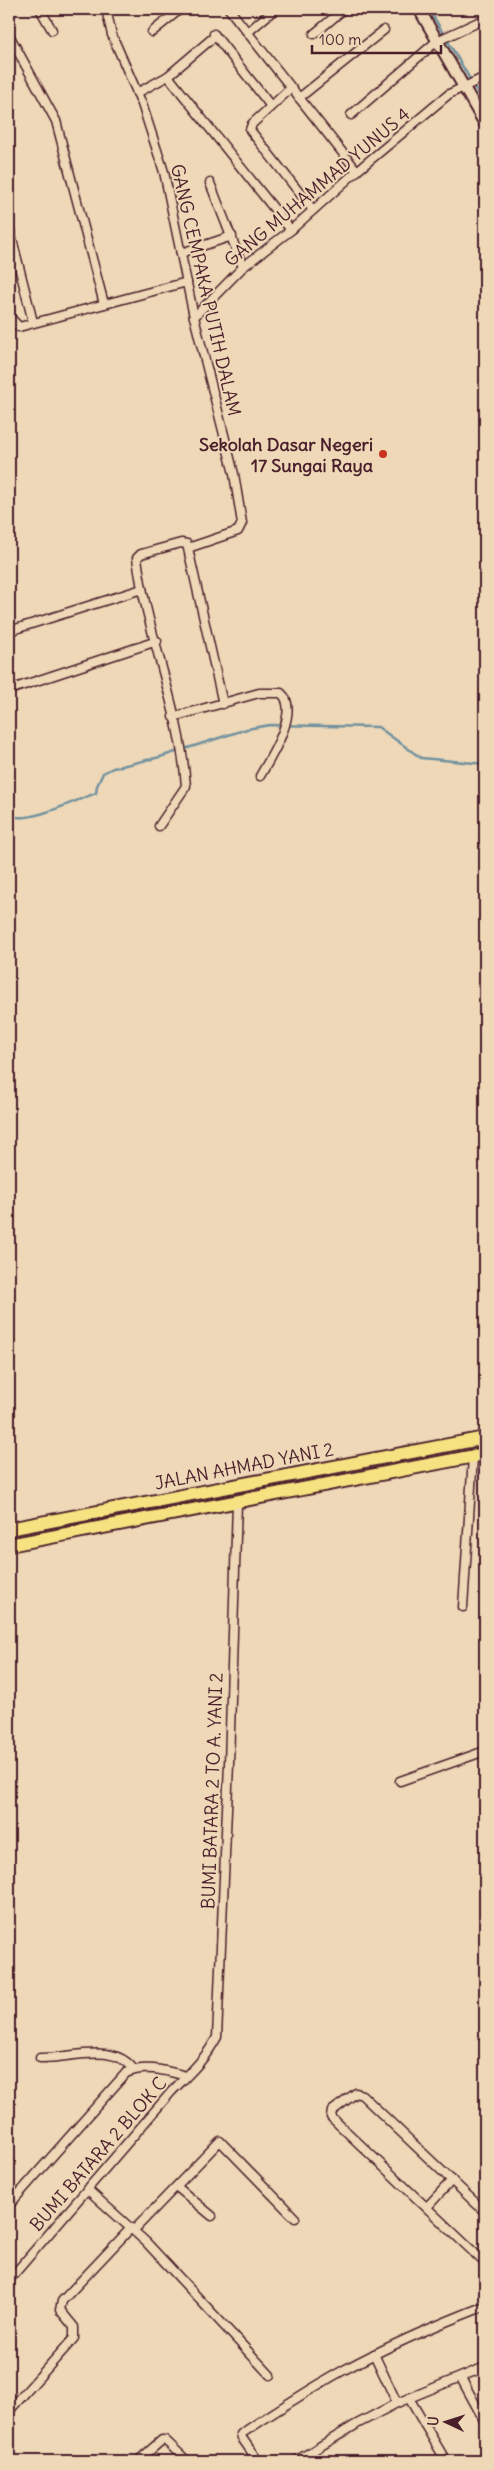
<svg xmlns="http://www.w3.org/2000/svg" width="494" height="2470" font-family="Delius,sans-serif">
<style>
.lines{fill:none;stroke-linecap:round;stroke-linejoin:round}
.stream{stroke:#73929f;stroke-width:2.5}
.minor-casing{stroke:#4a1f2b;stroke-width:11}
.tertiary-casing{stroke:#4a1f2b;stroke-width:14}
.trunk-casing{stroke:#4a1f2b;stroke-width:16}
.minor{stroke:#eed8b7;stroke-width:8}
.tertiary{stroke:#eed8b7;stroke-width:10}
.trunk{stroke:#f7e281;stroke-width:12}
.poi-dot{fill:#c8321e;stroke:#eed8b7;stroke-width:2}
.labels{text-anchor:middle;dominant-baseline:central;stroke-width:4;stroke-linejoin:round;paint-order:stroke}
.street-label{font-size:18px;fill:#4a1f2b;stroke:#eed8b7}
.poi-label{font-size:18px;font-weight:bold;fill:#4a1f2b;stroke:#eed8b7;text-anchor:end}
</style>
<rect width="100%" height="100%" fill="#eed8b7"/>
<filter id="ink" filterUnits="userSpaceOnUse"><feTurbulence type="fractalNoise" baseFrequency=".02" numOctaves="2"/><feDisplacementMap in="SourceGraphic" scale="10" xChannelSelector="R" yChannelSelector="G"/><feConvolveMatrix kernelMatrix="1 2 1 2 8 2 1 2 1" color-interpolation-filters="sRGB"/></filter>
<g filter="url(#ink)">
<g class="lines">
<g class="stream">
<polyline points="429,9 485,105"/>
<path d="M9,816c23,7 64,-15 87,-23l1,-7 6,-13 10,-5 47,-11 87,-28 23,-4 108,2 43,31 64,6"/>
</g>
<defs>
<g id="minor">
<polyline points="40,9 52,30"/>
<polyline points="106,9 112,35 142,104 164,172 194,317 234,474 242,523 238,531 188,548"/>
<polyline points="229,9 357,171"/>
<polyline points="152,32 178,11"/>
<polyline points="248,32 275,9"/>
<polyline points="214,34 270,105"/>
<polyline points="314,34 344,9"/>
<polyline points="9,35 56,121 104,304"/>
<polyline points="168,76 291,230"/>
<polyline points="291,88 252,124 250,130 313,210"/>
<polyline points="137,93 168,76 215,36"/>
<polyline points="299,98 384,30"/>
<polyline points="351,115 437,41 485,19"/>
<polyline points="210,183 243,267"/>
<polyline points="9,227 33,322"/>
<polyline points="181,253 232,236"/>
<polyline points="9,316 19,327 187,282"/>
<polyline points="194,317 243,267 291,230 357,171 449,94 485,77"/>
<polyline points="9,631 142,589"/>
<polyline points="9,690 157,641"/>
<path d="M173,717l86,-24h22c20,17 -11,66 -21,83"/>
<path d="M159,826l27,-40c-6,-78 -39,-151 -49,-228l4,-4 40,-11 6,1 36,160"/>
<polyline points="463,1607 473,1457"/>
<polyline points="400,1781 485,1751"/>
<path d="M40,2058c30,1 74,-17 94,12"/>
<polyline points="177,2187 212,2216"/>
<polyline points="87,2189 146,2242 270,2375"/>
<path d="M9,2205l117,-132c19,-9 41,-2 60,3"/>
<polyline points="427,2207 452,2180"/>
<polyline points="485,2212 362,2095 356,2093 332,2111 331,2117 485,2263"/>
<polyline points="134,2230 220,2141 295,2218"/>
<path d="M9,2280l163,-189c17,-17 34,-33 45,-54l12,-273 8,-261"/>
<polyline points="374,2354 397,2403"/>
<polyline points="461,2378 485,2422"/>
<polyline points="409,2398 446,2461"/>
<polyline points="9,2411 74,2338 74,2327 60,2310 62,2301 131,2228"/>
<polyline points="138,2461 162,2440 165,2440 187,2461"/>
<path d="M258,2461l-16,-23 -1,-4 3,-2c32,-21 64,-42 98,-61 46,-25 94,-46 143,-65"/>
<polyline points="296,2461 357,2424 397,2403 485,2367"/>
</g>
<polyline id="tertiary" points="419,9 485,124"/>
<g id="trunk">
<polyline points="9,1529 485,1438"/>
<polyline points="9,1545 485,1454"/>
</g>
</defs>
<use href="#minor" class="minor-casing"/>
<use href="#tertiary" class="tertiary-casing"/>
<use href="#trunk" class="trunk-casing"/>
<use href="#minor" class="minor"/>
<use href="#tertiary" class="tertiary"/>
<use href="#trunk" class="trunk"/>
</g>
</g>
<circle class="poi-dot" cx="383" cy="454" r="5"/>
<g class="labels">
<g class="street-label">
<text transform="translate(317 187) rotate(-40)">GANG MUHAMMAD YUNUS 4</text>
<text transform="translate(206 290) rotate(77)">GANG CEMPAKA PUTIH DALAM</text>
<text transform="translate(244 1466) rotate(-11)">JALAN AHMAD YANI 2</text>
<text transform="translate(212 1791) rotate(-88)">BUMI BATARA 2 TO A. YANI 2</text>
<text transform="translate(98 2154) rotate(-49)">BUMI BATARA 2 BLOK C</text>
</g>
<g class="poi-label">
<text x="373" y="444">Sekolah Dasar Negeri<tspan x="373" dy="21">17 Sungai Raya</tspan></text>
</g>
</g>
<rect width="494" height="2470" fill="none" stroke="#eed8b7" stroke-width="30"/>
<rect x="15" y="15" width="464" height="2440" fill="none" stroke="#4a1f2b" stroke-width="2" filter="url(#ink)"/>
<g transform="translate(446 2422) rotate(274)" stroke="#eed8b7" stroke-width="4" paint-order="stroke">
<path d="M0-4L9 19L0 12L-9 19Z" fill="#4a1f2b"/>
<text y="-8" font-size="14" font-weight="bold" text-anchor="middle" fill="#4a1f2b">U</text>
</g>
<path d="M312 45v8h129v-8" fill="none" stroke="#4a1f2b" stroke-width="2.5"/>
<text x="319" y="45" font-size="15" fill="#4a1f2b" stroke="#eed8b7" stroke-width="4" paint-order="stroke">100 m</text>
</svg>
